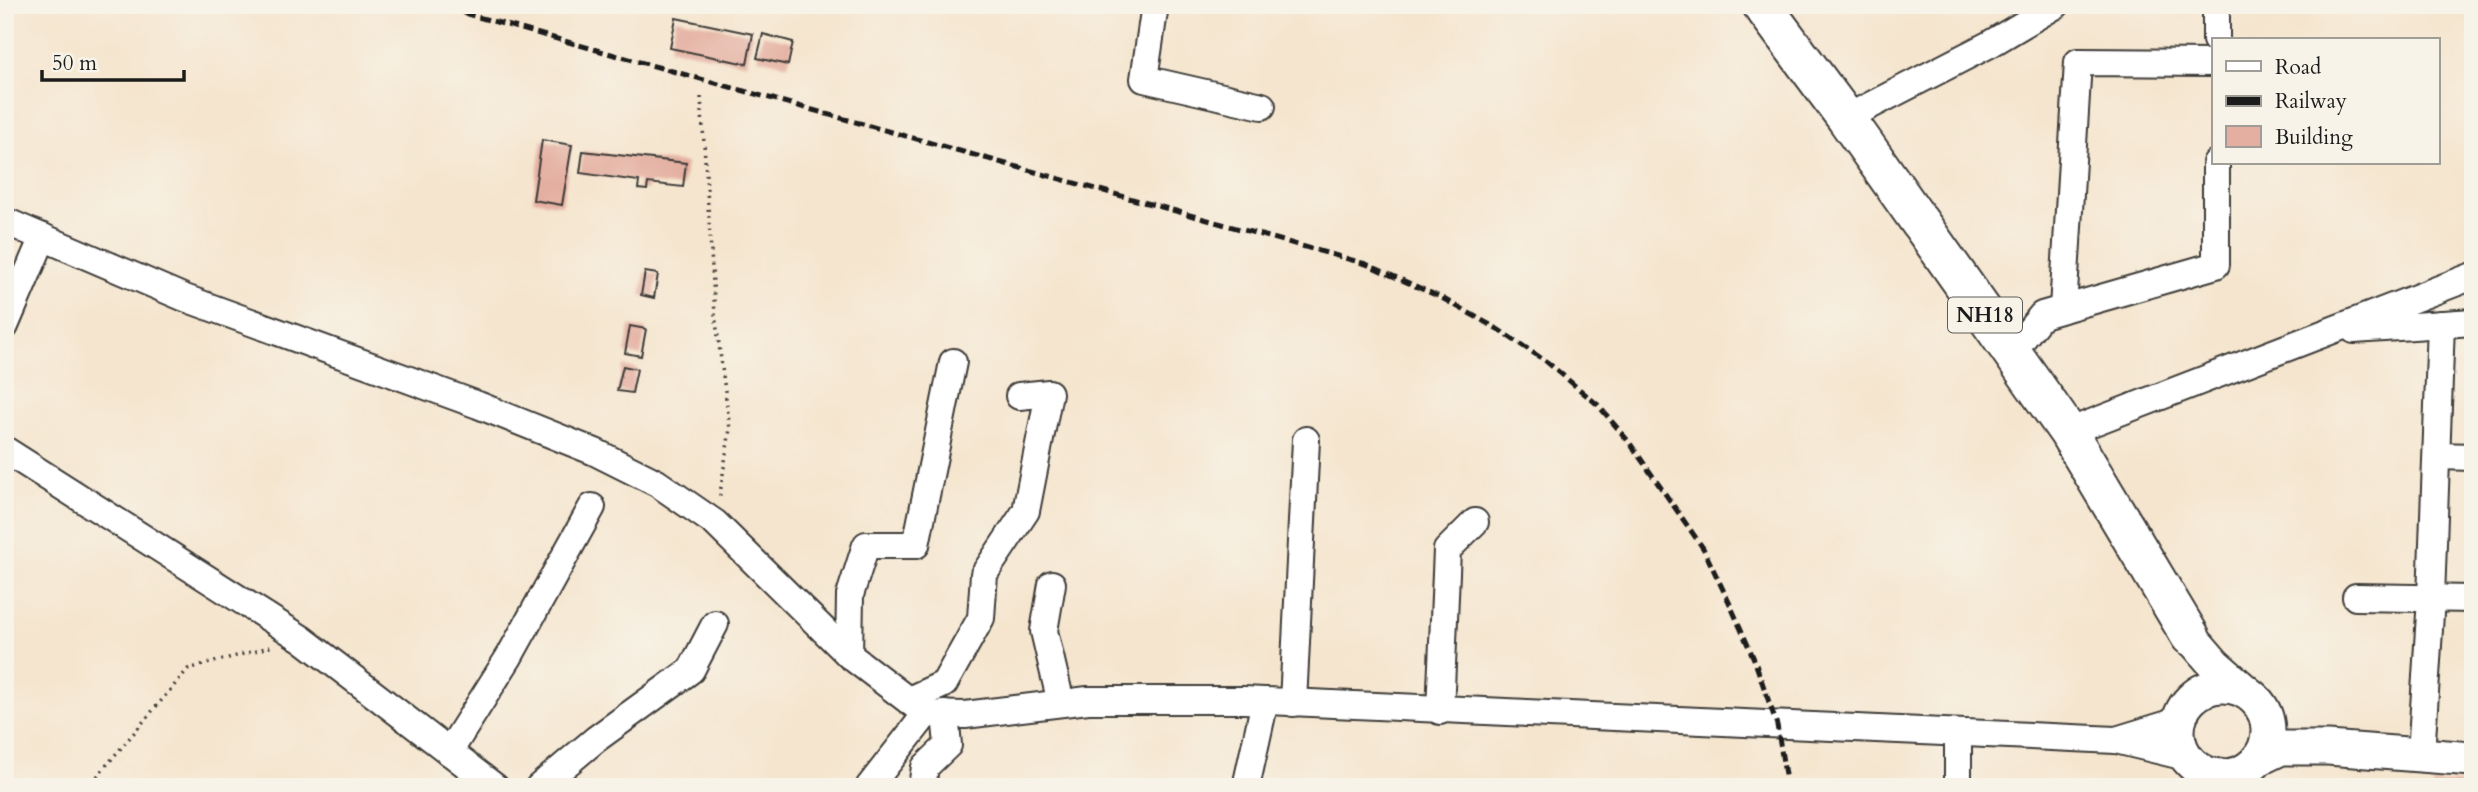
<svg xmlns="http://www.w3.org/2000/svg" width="2478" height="792" font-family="Cardo,serif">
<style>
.building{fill:#e4afa0}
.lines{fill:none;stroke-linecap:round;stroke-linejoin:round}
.minor-casing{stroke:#3d3a37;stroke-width:30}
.major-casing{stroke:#3d3a37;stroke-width:37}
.highway-casing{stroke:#3d3a37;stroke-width:42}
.path{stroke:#3d3a37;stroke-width:3.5;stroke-dasharray:2 5;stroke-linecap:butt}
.minor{stroke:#fff;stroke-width:26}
.major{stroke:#fff;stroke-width:33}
.highway{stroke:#fff;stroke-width:38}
.rail{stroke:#1c1c1c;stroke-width:5;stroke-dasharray:10 5;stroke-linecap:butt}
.labels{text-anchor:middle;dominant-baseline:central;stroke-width:5;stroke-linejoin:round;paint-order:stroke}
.shield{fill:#f7f3e8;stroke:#5e5c59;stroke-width:2}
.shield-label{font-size:21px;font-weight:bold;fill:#1c1c1c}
</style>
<rect width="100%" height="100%" fill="#f7f3e8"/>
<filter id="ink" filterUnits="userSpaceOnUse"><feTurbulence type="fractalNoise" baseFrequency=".0143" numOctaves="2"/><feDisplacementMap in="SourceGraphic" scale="14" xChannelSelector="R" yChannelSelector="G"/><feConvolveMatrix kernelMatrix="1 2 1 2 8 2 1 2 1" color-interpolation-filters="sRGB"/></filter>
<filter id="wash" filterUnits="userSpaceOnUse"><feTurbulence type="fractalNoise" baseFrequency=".00686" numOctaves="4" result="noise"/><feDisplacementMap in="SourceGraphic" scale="28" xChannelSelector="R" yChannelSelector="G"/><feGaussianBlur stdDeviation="1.57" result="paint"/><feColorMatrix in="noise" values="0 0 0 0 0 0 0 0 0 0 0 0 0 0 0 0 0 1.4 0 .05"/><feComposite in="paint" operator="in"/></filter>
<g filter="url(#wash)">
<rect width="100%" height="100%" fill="#f5e5ce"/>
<g id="blocks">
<g class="building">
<polygon points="676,18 753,34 747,64 670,48"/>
<polygon points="763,34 793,42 788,65 757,58"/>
<polygon points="542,140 572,145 562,205 533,200"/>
<polygon points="583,151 686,163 683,187 648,183 647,190 638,189 639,181 580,173"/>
<polygon points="645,272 658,274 654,298 641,295"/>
<polygon points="630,326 646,329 641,356 625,353"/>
<polygon points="623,366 637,369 632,393 617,391"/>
<rect x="2432" y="784" width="41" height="3"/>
</g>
</g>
</g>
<g filter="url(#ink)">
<use href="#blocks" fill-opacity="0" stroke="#3d3a37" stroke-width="2"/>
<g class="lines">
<defs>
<g id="minor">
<polyline points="1155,5 1144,79 1262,106"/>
<polyline points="2216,40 2216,5"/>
<polyline points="1846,118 1990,44 2056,5"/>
<polyline points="5,221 185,298 478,405 595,452 657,483 715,523 849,655 926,714 965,715 1088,700 1244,700 2116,740"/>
<polyline points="2063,309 2078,62 2214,63"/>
<polyline points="5,326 43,237"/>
<polyline points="2354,330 2473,322"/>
<polyline points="2012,352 2042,315 2216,265 2216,163"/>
<polyline points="2068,432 2473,276"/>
<polyline points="5,450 302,639 495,787"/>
<polyline points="2437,456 2473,457"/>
<polyline points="1052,584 1044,631 1061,703"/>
<polyline points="2356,597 2473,599"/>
<polyline points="849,655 850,595 866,545 916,545 953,362"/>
<polyline points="909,700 944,684 981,618 984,574 1026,511 1049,393 1019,396"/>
<polyline points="1293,703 1306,440"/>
<polyline points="1440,711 1447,550 1475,522"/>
<polyline points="2178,721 2116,740 2186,757"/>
<polyline points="1958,733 1958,787"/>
<polyline points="449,752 509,657 592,507"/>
<polyline points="2421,755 2431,598 2441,324"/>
<polyline points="539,787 596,739 691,670 715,624"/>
<polyline points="869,787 926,714"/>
<polyline points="922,787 925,767 948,745 945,714"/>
<polyline points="1246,787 1265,701"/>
</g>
<g id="major">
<polyline points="2190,636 2215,665 2246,692"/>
<circle cx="2223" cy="731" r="45"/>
<polyline points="2258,759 2281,748 2328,748 2473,759"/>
</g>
<polyline id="highway" points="1762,5 1846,118 2068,432 2190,636"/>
</defs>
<use href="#minor" class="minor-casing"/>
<use href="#major" class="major-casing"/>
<use href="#highway" class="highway-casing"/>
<g class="path">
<polyline points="701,97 715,314 730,429 719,500"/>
<polyline points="88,787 188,669 273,646"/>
</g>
<use href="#minor" class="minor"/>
<use href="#major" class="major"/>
<use href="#highway" class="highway"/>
<polyline class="rail" points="435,5 1366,264 1440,297 1496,328 1547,362 1598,405 1629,442 1703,548 1729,602 1754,659 1777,725 1787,787"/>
</g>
</g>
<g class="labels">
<rect class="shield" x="1948" y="297.5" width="74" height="35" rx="5"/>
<g class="shield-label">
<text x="1985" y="315">NH18</text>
</g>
</g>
<rect width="2478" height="792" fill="none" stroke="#f7f3e8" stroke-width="28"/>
<rect x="2212" y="38" width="228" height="126" fill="#f7f3e8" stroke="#9f9d96" stroke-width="2"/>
<rect x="2226" y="61" width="35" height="10" fill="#ffffff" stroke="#9f9d96" stroke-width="2"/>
<text x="2275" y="74" font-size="21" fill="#1c1c1c">Road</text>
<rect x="2226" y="96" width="35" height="10" fill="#1c1c1c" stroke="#9f9d96" stroke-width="2"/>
<text x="2275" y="108" font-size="21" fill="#1c1c1c">Railway</text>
<rect x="2226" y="126" width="35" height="21" fill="#e4afa0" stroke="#9f9d96" stroke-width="2"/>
<text x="2275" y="144" font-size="21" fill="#1c1c1c">Building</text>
<path d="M42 70v10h142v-10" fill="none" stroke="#1c1c1c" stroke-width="3.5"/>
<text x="52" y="70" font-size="21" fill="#1c1c1c" stroke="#f7f3e8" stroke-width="5" paint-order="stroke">50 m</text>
</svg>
